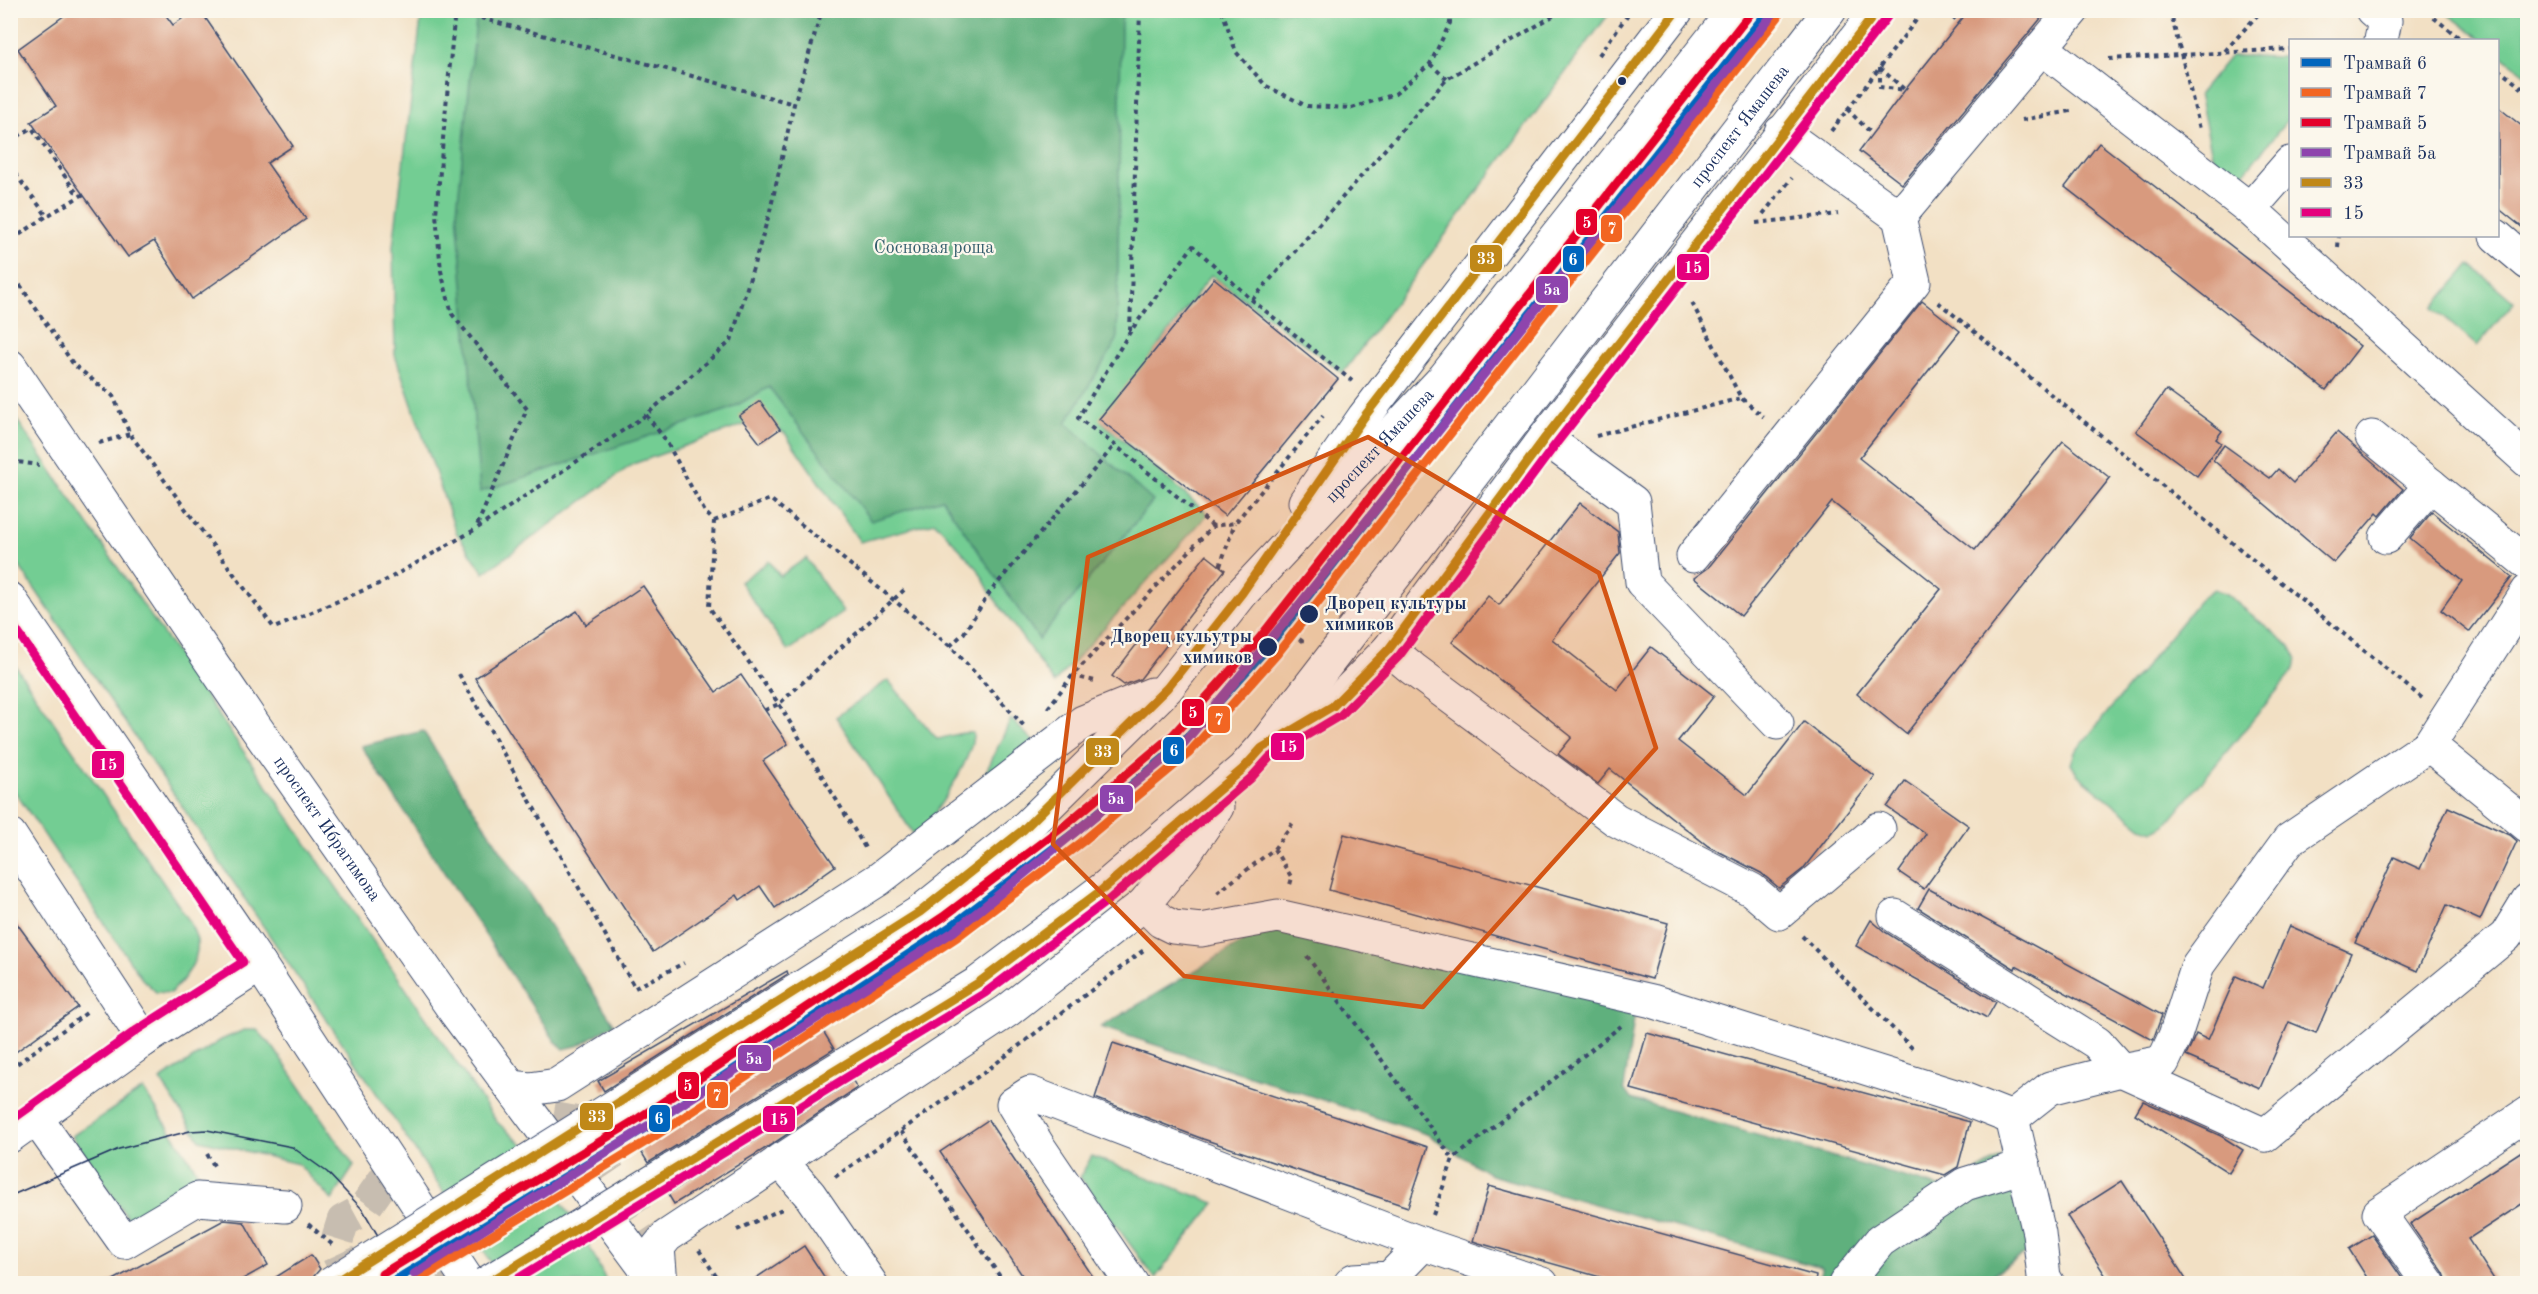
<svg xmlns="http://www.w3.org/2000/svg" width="2538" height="1294" font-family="'Old Standard TT',serif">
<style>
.green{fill:#73cd93;stroke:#477e78;stroke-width:1.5}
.forest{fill:#5eb07d;stroke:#3c706e;stroke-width:1.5}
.building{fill:#d89a7e}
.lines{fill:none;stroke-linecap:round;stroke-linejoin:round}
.minor-tunnel{stroke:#c7bdb0;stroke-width:33;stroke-dasharray:33 16;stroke-linecap:butt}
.minor-casing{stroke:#3b4a6d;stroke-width:35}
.major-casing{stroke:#3b4a6d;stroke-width:35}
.path{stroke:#3b4a6d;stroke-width:4;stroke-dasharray:4.5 4.5;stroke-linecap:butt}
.minor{stroke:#fff;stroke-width:33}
.major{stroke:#fff;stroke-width:33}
.tram{stroke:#1b2f5e;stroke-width:1.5}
.major-bridge-casing{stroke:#3b4a6d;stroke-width:35;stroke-linecap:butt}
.major-bridge{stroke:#fff;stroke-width:33}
.bus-1-casing{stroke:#fbf7ec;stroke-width:14}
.bus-2-casing{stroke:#fbf7ec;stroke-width:14}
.bus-1{stroke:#c08818;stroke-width:9}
.bus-2{stroke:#e5007d;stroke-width:9}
.tram-1-casing{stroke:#fbf7ec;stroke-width:14}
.tram-2-casing{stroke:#fbf7ec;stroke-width:14}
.tram-3-casing{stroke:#fbf7ec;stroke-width:14}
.tram-4-casing{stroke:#fbf7ec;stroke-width:14}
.tram-1{stroke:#0065bd;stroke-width:9}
.tram-2{stroke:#f26522;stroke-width:9}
.tram-3{stroke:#e4002b;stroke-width:9}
.tram-4{stroke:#8e44ad;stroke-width:9}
.marked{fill:#d45514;fill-opacity:0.2;stroke:#d45514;stroke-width:4.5;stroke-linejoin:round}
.bus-dot{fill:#1b2f5e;stroke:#fbf7ec;stroke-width:2}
.labels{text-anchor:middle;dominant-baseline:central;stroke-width:4.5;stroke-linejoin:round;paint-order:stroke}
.street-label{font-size:18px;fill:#1b2f5e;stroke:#fbf7ec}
.park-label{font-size:18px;fill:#355e6e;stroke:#fbf7ec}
.stop-label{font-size:18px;font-weight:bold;fill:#1b2f5e;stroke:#fbf7ec;text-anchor:start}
.line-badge{stroke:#fbf7ec;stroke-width:2}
.badge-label{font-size:16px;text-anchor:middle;font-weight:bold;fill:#fff}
</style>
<rect width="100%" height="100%" fill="#fbf7ec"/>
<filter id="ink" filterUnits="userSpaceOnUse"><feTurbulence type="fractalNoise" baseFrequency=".0167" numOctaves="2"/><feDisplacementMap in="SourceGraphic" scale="12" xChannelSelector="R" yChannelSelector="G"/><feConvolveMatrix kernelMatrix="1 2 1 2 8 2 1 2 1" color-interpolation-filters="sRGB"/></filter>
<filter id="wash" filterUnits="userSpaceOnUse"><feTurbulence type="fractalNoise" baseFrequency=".008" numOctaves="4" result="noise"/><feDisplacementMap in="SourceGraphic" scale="24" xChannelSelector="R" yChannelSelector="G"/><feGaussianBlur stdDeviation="1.35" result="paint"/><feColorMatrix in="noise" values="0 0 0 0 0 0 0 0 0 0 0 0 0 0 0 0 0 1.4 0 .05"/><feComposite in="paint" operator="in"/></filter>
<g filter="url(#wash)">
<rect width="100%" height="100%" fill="#f2e0c4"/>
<g class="green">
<polygon points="422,11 1611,11 1343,373 1211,275 1102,422 1208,514 1054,683 990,592 978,569 935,522 860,542 785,433 758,420 633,464 484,573 456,532 395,355 393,246"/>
<polygon points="2444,11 2527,11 2527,76 2498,53 2498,40 2482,40"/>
<polygon points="2230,56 2290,57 2290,117 2233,187 2212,155 2199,94"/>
<polygon points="2470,264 2514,302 2477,346 2433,308"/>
<polygon points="10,410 497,1122 525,1147 587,1241 607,1283 505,1283 11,554"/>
<polygon points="806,558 843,612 788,651 740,582 769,561 780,576"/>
<polygon points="2214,589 2226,594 2290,646 2296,658 2294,670 2166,825 2154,831 2142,827 2077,774 2071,764 2075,752 2202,597"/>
<path d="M10,658l180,264c2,6 6,13 7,19 3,19 -14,41 -27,52l-14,-1 -14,-13 -131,-193z"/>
<path d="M888,680l49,59c13,-2 24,-8 36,-6 1,26 -40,84 -57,105l-80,-121z"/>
<polygon points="1011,719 1034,742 979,787"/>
<polygon points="244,1030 257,1030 273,1047 354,1166 332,1200 298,1164 200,1140 160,1080 221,1040"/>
<polygon points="143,1089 203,1180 133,1226 72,1136"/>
<polygon points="1092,1156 1215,1203 1155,1278 1080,1177"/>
</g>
<g class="forest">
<polygon points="477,11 1123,11 1121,22 1117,340 1066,423 1153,501 1039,639 942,499 871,521 769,387 730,409 480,492 457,211"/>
<polygon points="423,731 614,1024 580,1045 564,1049 555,1041 361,746"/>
<polygon points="1274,923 1636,1005 1624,1089 1631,1099 1946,1189 2003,1156 2049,1239 1980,1283 1817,1283 1822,1268 1491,1175 1429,1135 1101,1027"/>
</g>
<g id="blocks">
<g class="building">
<polygon points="72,10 162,10 173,25 195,10 200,10 293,146 267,163 306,219 192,299 154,241 128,257 31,122 56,106 18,49"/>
<polygon points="1969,10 2048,10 1902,184 1859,151 1905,90"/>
<polygon points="2498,107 2528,131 2528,232 2498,208"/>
<polygon points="2099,143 2360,346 2326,390 2065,187"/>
<polygon points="1214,278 1338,379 1225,516 1099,419"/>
<polygon points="1922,301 1960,331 1859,458 1975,550 2063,441 2110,478 1906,734 1857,694 1941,589 1832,502 1741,616 1694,578 1708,568"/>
<polygon points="2166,390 2222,431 2216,439 2221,443 2197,476 2136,431"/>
<polygon points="760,401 780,429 760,443 739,416"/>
<polygon points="2337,432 2403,489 2380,516 2377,513 2334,563 2213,460 2224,445 2270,478 2278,469 2293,483"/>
<polygon points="1580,503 1618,532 1620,553 1552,639 1617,690 1651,647 1714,696 1678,741 1747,795 1804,722 1875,777 1803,869 1779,888 1761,873 1708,846 1610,769 1598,784 1558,754 1572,737 1452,642 1488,596 1499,605"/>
<polygon points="2432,512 2512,577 2469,632 2441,610 2462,581 2410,538"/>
<polygon points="1206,555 1225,570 1140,679 1124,685 1112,676"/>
<polygon points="643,586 716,692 741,675 788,744 763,761 835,866 775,908 760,886 740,900 737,895 653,952 475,678 577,611 586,625"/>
<polygon points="1905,781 1969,826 1924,889 1899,872 1926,834 1887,807"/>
<polygon points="2448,807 2510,835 2517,841 2480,920 2447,905 2417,971 2355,943 2394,857 2420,869"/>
<polygon points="1344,834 1668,923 1652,979 1329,890"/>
<polygon points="1929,889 2162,1015 2153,1040 2016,966 2015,969 1918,908"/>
<polygon points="10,914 78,1007 10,1056"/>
<polygon points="1871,920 1885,932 1996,1002 1987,1018 1856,946"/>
<polygon points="2290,926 2351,953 2316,1033 2289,1022 2260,1088 2186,1056 2196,1034 2208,1040 2236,976 2263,988"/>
<polygon points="787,971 788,974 604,1091 598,1081"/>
<polygon points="808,1006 834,1049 648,1163 624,1123"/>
<polygon points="1647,1033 1970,1122 1958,1167 1945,1175 1631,1089"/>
<polygon points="1113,1043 1428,1147 1408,1207 1203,1139 1095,1098"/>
<polygon points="853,1081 857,1088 774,1143 674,1204 668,1194"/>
<polygon points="2143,1101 2221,1136 2243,1150 2229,1173 2135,1114"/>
<polygon points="988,1120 1012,1156 1098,1284 1028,1284 940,1152"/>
<polygon points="2528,1147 2528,1200 2468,1239 2497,1284 2448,1284 2444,1273 2410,1224"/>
<polygon points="2122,1181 2189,1284 2111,1284 2067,1216"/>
<polygon points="1489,1186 1816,1276 1815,1284 1625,1284 1479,1243 1473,1241"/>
<polygon points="224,1220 244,1222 268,1265 234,1284 106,1284"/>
<polygon points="2372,1235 2406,1284 2371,1284 2349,1249"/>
<polygon points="804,1246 829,1284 747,1284"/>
<polygon points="311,1255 320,1269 314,1276 312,1284 265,1284"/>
</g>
</g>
</g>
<g filter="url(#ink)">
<use href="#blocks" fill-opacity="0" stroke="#3b4a6d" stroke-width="1.5"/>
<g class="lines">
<g class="minor-tunnel">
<polyline points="572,1105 570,1116 658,1247"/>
<polyline points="352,1284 335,1247 343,1221 363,1210 394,1166"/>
<polyline points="442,1284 462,1271"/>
</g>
<defs>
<g id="minor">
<polyline points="2372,10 2385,21 2381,40"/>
<polyline points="2042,48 2250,209 2528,461"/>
<polyline points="1781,132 1899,217 2073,10"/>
<polyline points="2250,209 2290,163"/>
<polyline points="2496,236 2528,263"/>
<polyline points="2372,437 2528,564"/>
<polyline points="1545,438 1633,502 1642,582 1777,723"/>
<polyline points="2386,537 2431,485"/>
<polyline points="1693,556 1914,282 1899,217"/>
<polyline points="1389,649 1413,669 1616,820 1752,890 1779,913 1879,829"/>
<polyline points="2429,745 2528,826"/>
<polyline points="10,835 144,1040"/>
<polyline points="1144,904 1161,921 1173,927 1201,930 1278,916 1652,1001 1961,1098 2012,1118"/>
<polyline points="1895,916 2097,1043 2121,1070 2265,1135 2506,936 2528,900"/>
<polyline points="36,1118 124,1242 197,1199 285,1206"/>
<polyline points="2012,1118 2050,1088 2121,1070 2163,1062 2175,1036 2198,965 2289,840 2429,745 2528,591"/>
<polyline points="2012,1118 2039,1233 2044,1277 2048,1284"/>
<polyline points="780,1160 810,1195 871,1284"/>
<polyline points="1132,1284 1039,1147 1013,1104 1030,1093 1423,1244 1542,1284"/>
<polyline points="1350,1284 1354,1280 1390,1278 1423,1244"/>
<polyline points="1845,1284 1880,1241 1965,1184 2024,1166"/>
<polyline points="2429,1284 2379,1213 2528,1113"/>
</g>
<g id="major">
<path id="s1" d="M10,366l244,359 202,288 201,271"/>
<polyline points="1305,502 1364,417 1677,10"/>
<polyline points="10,599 260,965 470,1284"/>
<polyline points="1277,739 1333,706 1389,649 1545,438 1878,10"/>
<polyline points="511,1087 530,1089 557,1085 879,879 1083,722 1152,694"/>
<path id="s2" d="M626,1099l294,-187 103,-82 144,-142 75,-95 202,-215 291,-368"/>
<polyline points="10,1136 144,1040 260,965"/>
<path id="s3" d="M672,1170l306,-187 125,-94 140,-120 19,-21 58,-75 510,-663"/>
<polyline points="661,1284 658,1247 667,1236 1007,1011 1144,904 1183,856 1217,807"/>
</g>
</defs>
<use href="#minor" class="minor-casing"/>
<use href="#major" class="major-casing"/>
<g class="path">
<polyline points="455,10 436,214 441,271 452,314 527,409 476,528"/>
<polyline points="1222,10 1236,52 1266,86 1307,106 1352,108 1395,94 1430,64 1450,23 1450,10"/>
<polyline points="1946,10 1959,24"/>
<polyline points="2170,10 2200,129"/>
<polyline points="2437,10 2433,17 2462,40"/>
<polyline points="455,11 794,104"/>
<polyline points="1140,12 1170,10"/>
<polyline points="2225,51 2262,10"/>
<polyline points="1599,55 1631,10"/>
<polyline points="2109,59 2290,49"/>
<polyline points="1430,64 1447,79"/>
<polyline points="1880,68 1880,87 1905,90"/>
<polyline points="1880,68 1904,89"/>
<polyline points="2498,69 2528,93"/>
<polyline points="1847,109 1872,134"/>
<polyline points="2022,120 2071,111"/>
<polyline points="1831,131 1924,10"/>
<polyline points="10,141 32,128 75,191 82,195 47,216"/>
<polyline points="10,167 47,216 10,241"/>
<polyline points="1763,214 1792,178"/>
<polyline points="1756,223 1838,214"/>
<polyline points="2338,247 2339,236"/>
<polyline points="10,270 74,365 113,396 130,434 274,628 383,582 476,529 646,415 731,341 770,211 794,104 822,10"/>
<polyline points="1252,300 1447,79 1563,10"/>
<polyline points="1938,302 2422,698"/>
<polyline points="1692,303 1741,398 1764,417"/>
<polyline points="1130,331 1140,10"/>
<polyline points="646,415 665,439 705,512 714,521 709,607 779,704 867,851"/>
<polyline points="1596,436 1741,398"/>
<polyline points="99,443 130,434"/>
<polyline points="10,461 39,465"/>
<polyline points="714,521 770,499 950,646 1026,728"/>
<polyline points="1213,526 1115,445 1078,418 1130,332 1193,246 1252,300 1352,381"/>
<polyline points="1220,566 1235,523"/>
<polyline points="1277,624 1302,641 1298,644"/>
<polyline points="950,646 964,633 990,592 1115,445"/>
<polyline points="1249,656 1367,510"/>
<polyline points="459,674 635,988 684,963"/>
<polyline points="1072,676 1095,681"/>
<polyline points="1048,708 1072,676 1213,526 1235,523 1323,416"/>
<polyline points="765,710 779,704 904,590"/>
<polyline points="1274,849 1292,878 1289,888"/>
<polyline points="1217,893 1274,849 1295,820"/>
<polyline points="1802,936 1912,1048"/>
<polyline points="1307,956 1453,1159"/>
<polyline points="10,1069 89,1011"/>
<polyline points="901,1131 1005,1284"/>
<polyline points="207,1154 216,1169"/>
<polyline points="835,1177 986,1071 1145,949"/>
<polyline points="1433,1215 1453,1159 1621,1026"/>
<polyline points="308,1224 334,1246"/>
<polyline points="737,1230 782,1209"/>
<polyline points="699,1250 721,1284"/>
</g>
<use href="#minor" class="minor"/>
<use href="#major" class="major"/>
<polyline class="tram" points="10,1196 119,1149 190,1131 207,1130 292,1147 327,1172 363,1210 406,1284"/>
<defs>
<g id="major-bridge">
<polyline points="331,1284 626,1099"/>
<polyline points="485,1284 672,1170"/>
</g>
</defs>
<use href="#major-bridge" class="major-bridge-casing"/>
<use href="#major-bridge" class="major-bridge"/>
<defs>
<g id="bus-1">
<polyline points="332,1284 920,912 1023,830 1167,688 1242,593 1364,417 1677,10"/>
<polyline points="486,1284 978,983 1103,889 1243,769 1262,748 1333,706 1389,649 1545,438 1878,10"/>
</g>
<g id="bus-2">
<polyline points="10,621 243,962 137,1030 10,1121"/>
<polyline points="509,1284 985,993 1111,898 1251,778 1270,757 1341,715 1399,656 1555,445 1887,17"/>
</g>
</defs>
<use href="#bus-1" class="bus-1-casing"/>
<use href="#bus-2" class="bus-2-casing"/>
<use href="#bus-1" class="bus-1"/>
<use href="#bus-2" class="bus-2"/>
<defs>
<polyline id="tram-1" points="389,1284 645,1128 950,927 1075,832 1181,744 1268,647 1769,10"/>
<polyline id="tram-2" points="412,1284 652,1138 957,937 1082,842 1189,753 1277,654 1778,17"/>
<polyline id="tram-3" points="382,1274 639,1118 943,917 1068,823 1173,735 1259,639 1753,10"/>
<polyline id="tram-4" points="414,1274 953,932 1184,743 1299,605 1776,10"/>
</defs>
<use href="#tram-1" class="tram-1-casing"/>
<use href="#tram-2" class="tram-2-casing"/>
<use href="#tram-3" class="tram-3-casing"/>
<use href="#tram-4" class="tram-4-casing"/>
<use href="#tram-1" class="tram-1"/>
<use href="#tram-2" class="tram-2"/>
<use href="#tram-3" class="tram-3"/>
<use href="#tram-4" class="tram-4"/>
</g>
</g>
<path class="marked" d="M1368,437l231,136 57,175 -233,259 -239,-31 -131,-132 35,-287z"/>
<g class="bus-dot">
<circle cx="1622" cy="81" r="5"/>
<circle cx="1309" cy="614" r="10"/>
<circle cx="1268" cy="647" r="10"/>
</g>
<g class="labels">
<g class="street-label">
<text stroke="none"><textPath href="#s3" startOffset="1512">проспект Ямашева</textPath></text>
<text stroke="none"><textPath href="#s2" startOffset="1005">проспект Ямашева</textPath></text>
<text stroke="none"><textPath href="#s1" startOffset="561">проспект Ибрагимова</textPath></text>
</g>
<g class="park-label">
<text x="934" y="248">Сосновая роща</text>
</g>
<g class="stop-label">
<text x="1325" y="604">Дворец культуры<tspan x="1325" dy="21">химиков</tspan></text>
<text x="1252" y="637" text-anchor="end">Дворец кульутры<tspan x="1252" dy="21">химиков</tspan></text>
</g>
</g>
<g class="line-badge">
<rect x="1575" y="208" width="23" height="28" rx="6" fill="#e4002b"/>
<rect x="1600" y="214" width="23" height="29" rx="6" fill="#f26522"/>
<rect x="1469" y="244" width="34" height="29" rx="6" fill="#c08818"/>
<rect x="1562" y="245" width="23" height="28" rx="6" fill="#0065bd"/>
<rect x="1676" y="253" width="34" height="28" rx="6" fill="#e5007d"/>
<rect x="1535" y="275" width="34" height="29" rx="6" fill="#8e44ad"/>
<rect x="1181" y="698" width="24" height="29" rx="6" fill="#e4002b"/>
<rect x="1207" y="705" width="24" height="29" rx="6" fill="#f26522"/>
<rect x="1270" y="732" width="35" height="29" rx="6" fill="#e5007d"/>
<rect x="1162" y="736" width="23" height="29" rx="6" fill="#0065bd"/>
<rect x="1085" y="737" width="35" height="29" rx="6" fill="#c08818"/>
<rect x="91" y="750" width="34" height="29" rx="6" fill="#e5007d"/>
<rect x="1099" y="784" width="35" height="29" rx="6" fill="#8e44ad"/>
<rect x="737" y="1044" width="35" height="28" rx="6" fill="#8e44ad"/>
<rect x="677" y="1071" width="23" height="29" rx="6" fill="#e4002b"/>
<rect x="706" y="1081" width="23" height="28" rx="6" fill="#f26522"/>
<rect x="579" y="1102" width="35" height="29" rx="6" fill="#c08818"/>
<rect x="648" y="1104" width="23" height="29" rx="6" fill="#0065bd"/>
<rect x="762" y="1105" width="34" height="28" rx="6" fill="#e5007d"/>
</g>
<g class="badge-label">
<text x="1587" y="228">5</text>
<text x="1612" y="234">7</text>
<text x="1486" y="264">33</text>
<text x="1573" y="265">6</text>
<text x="1693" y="273">15</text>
<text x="1552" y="295">5а</text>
<text x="1193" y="718">5</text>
<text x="1219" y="725">7</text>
<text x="1288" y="752">15</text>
<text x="1174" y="756">6</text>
<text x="1103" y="757">33</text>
<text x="108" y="770">15</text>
<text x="1116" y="804">5а</text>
<text x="754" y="1064">5а</text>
<text x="688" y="1091">5</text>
<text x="717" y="1101">7</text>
<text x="597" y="1122">33</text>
<text x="659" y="1124">6</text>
<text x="779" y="1125">15</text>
</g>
<rect width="2538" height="1294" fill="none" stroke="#fbf7ec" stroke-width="36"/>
<rect x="2289" y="39" width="210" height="198" fill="#fbf7ec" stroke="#a1a7b3" stroke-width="1.5"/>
<rect x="2301" y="58" width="30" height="9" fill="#0065bd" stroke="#a1a7b3" stroke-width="1.5"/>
<text x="2343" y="69" font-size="18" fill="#1b2f5e">Трамвай 6</text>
<rect x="2301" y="88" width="30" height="9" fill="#f26522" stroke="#a1a7b3" stroke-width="1.5"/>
<text x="2343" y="99" font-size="18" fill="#1b2f5e">Трамвай 7</text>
<rect x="2301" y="118" width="30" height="9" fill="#e4002b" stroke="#a1a7b3" stroke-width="1.5"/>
<text x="2343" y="129" font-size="18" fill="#1b2f5e">Трамвай 5</text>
<rect x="2301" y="148" width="30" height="9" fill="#8e44ad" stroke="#a1a7b3" stroke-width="1.5"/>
<text x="2343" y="159" font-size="18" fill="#1b2f5e">Трамвай 5а</text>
<rect x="2301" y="178" width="30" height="9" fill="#c08818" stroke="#a1a7b3" stroke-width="1.5"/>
<text x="2343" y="189" font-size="18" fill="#1b2f5e">33</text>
<rect x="2301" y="208" width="30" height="9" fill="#e5007d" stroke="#a1a7b3" stroke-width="1.5"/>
<text x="2343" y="219" font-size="18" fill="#1b2f5e">15</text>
</svg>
